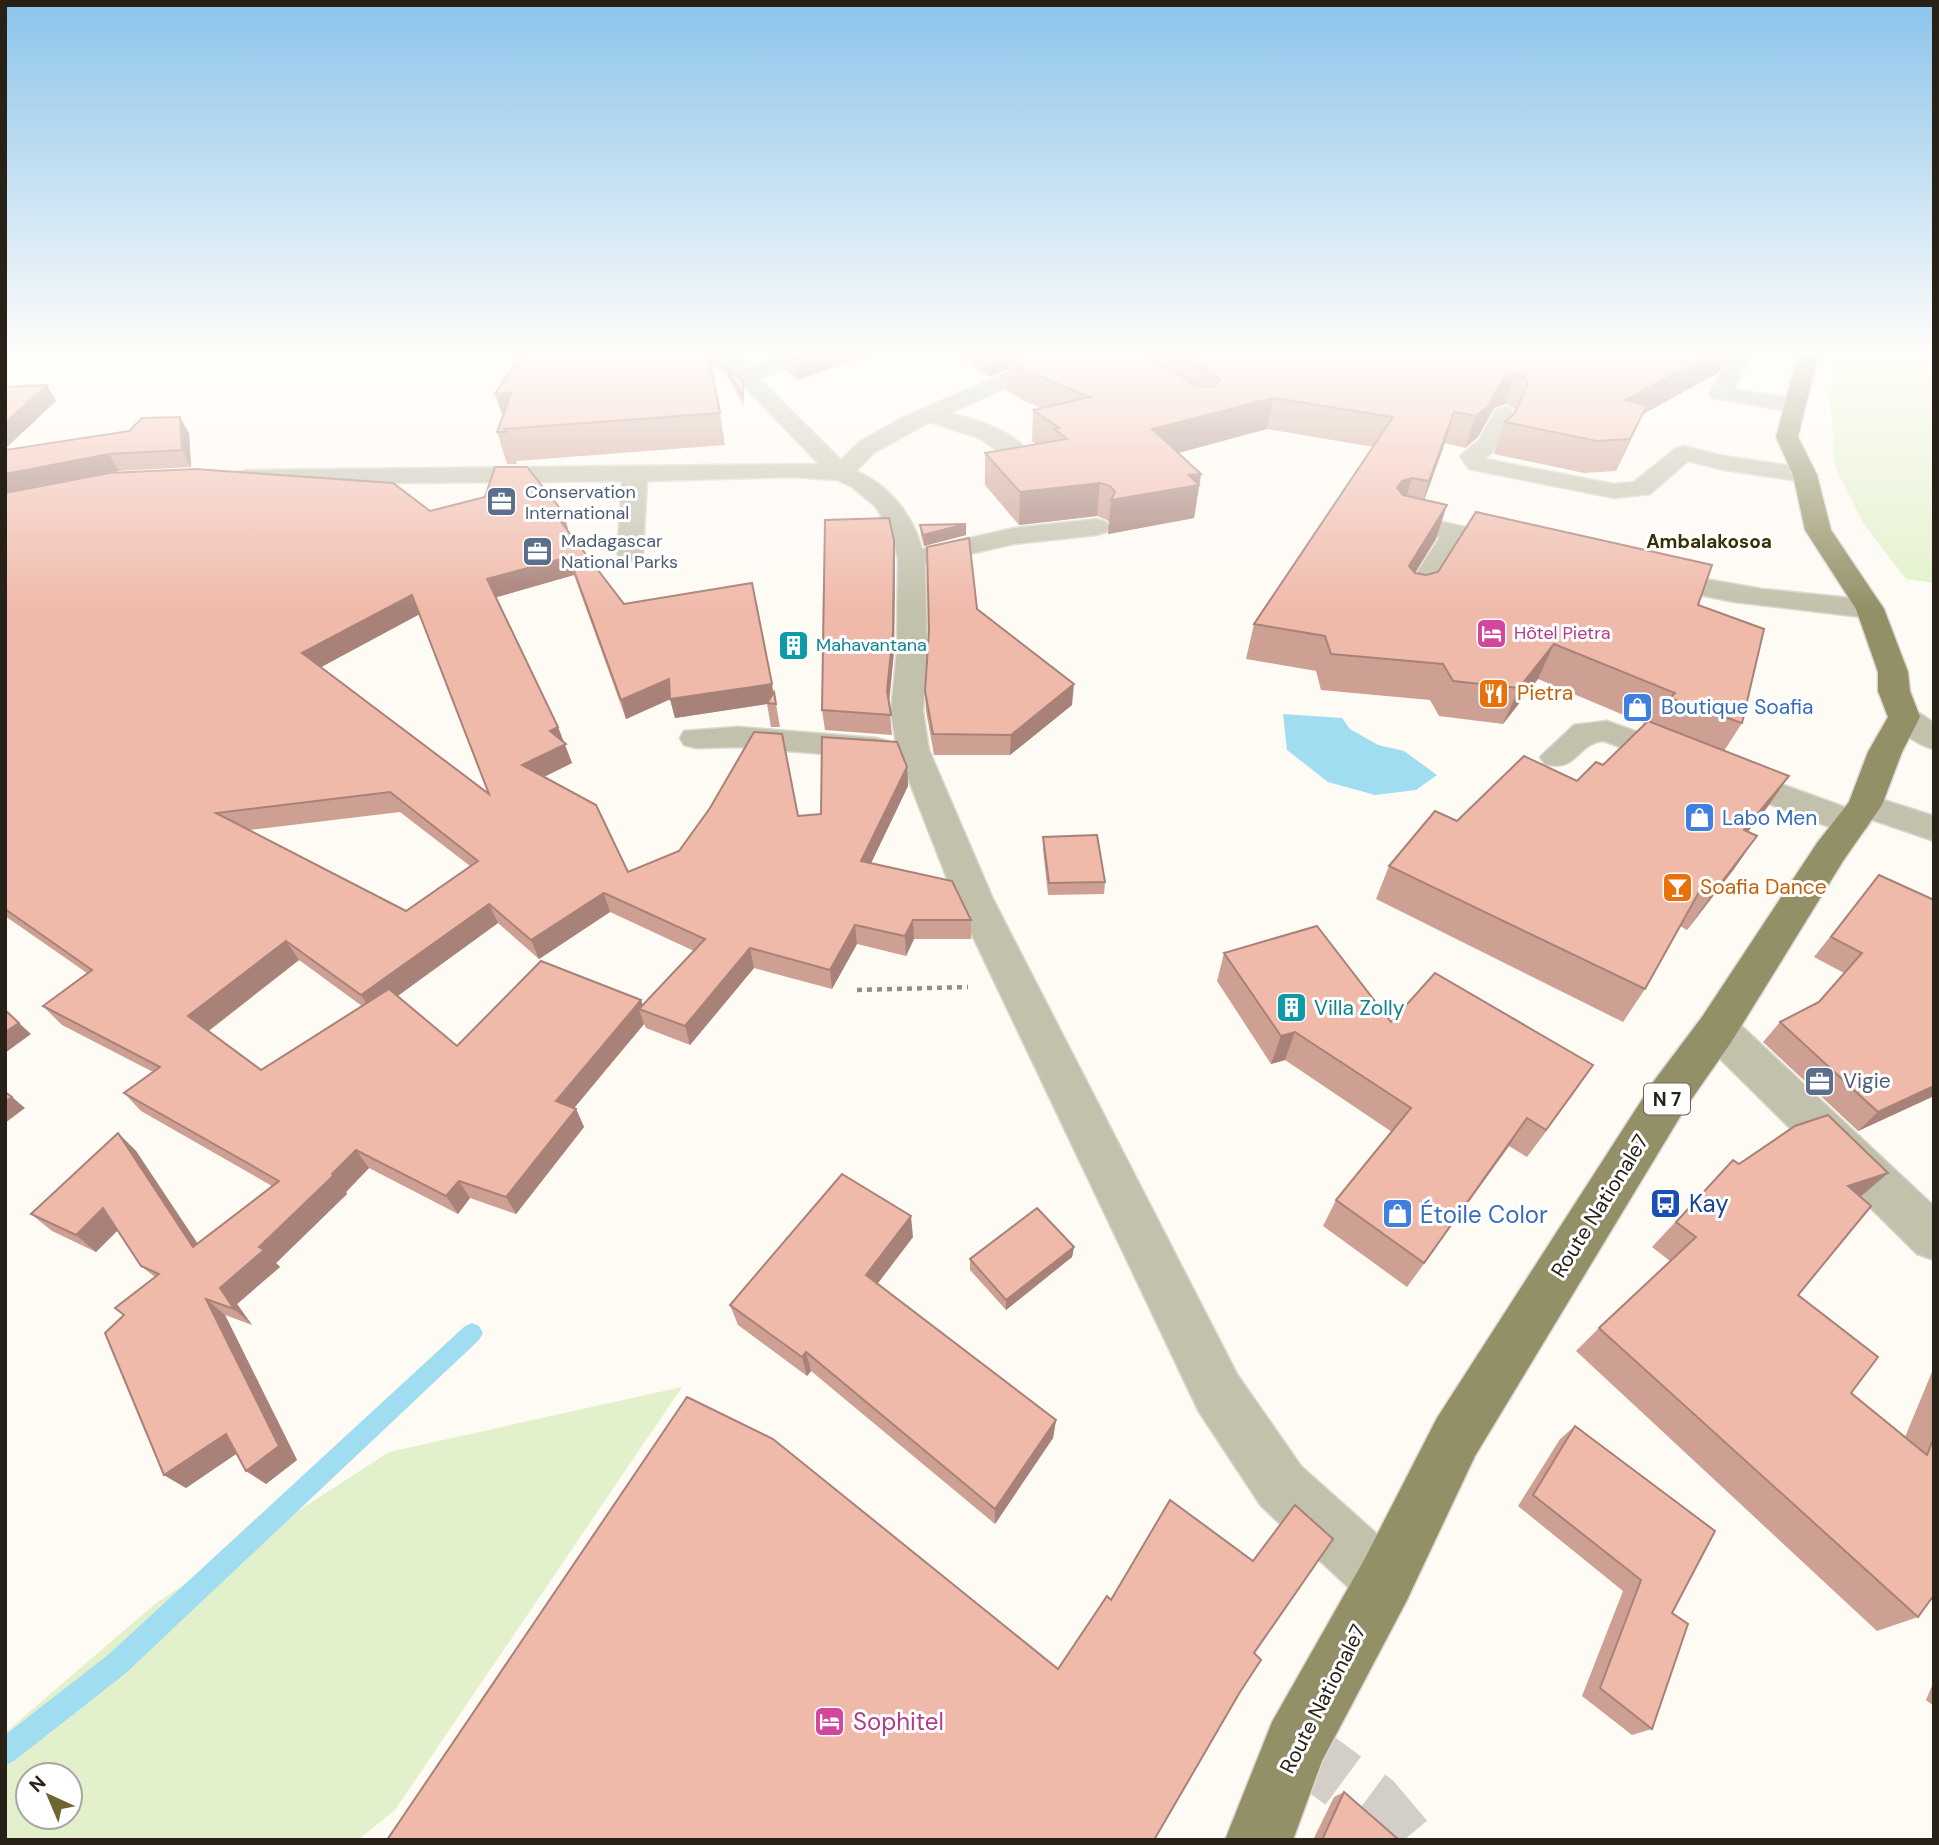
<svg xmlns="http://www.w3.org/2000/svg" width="1939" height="1845" font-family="'DM Sans',sans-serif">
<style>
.green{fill:#e2f1cb;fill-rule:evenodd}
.water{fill:#a1ddf0}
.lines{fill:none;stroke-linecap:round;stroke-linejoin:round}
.stream{fill:#a1ddf0;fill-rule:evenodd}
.minor-tunnel{stroke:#d3cfc8;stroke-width:60;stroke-dasharray:60 30;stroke-linecap:butt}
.minor-casing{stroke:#dcd7d1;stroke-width:3}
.major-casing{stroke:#dcd7d1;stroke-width:3}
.path{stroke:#938e86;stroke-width:4.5;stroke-dasharray:5 5;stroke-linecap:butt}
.minor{fill:#c2c1ab;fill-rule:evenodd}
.major{fill:#939067;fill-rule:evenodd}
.wall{fill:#cea093;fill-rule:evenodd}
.shaded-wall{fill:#a88278}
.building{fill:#f0baab;stroke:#a88278;stroke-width:2;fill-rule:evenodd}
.labels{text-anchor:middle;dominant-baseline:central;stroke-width:6;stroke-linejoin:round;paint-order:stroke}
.far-service-label{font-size:18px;fill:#4e5e75;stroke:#fff;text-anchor:start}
.far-hotel-label{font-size:18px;fill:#b23c85;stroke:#fff;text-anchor:start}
.far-culture-label{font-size:18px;fill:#0d838f;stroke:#fff;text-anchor:start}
.far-neighbourhood-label{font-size:19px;font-weight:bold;fill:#373004;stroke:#fff}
.shield{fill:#fff;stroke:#68645d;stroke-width:2}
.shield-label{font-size:19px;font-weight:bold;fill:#282117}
.food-label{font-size:21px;fill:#c56008;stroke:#fff;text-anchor:start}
.shop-label{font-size:21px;fill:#366cbe;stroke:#fff;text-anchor:start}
.culture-label{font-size:21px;fill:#0d838f;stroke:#fff;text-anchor:start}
.service-label{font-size:21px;fill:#4e5e75;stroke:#fff;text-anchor:start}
.street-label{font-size:21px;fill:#282117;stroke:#fff}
.near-transit-label{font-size:24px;fill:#164399;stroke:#fff;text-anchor:start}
.near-shop-label{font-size:24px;fill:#366cbe;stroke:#fff;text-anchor:start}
.near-hotel-label{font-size:24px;fill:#b23c85;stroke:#fff;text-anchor:start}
</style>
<rect width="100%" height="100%" fill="#fefaf4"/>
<g class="green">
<polygon points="1842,351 1934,351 1934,583 1906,579 1863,523 1835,467 1830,391"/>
<path d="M682,1387l-287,423 -37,30h-353v-107l151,-130 233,-151zM28,1775h42v42h-42z"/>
</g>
<polygon class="water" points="1283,714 1342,718 1350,729 1378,745 1404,751 1437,775 1416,790 1375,795 1328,782 1287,750"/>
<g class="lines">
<polygon class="stream" points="472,1323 479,1326 483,1333 479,1340 126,1673 14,1761 5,1765 5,1735 108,1655 465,1326"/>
<polyline class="minor-tunnel" points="1295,1745 1372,1802 1404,1840"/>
<defs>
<g id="minor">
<path d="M691,351h24l32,18 43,-18h26l-3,4 -53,24 81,81 18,-18 43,-24 154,-67h26l-3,4 -129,58c27,7 63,17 80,41l-4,5h-16l-31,-21 -49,-16 -55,30 -19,19c33,14 57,44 66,78l92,-21 83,-9 9,3 4,5 -4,5 -9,3 -83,9 -89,20 2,87 -4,60 6,39 64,149 244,475 64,92 105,94 9,21 -9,21 -21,9 -21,-9 -103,-96 -62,-94 -244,-513 -58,-149 -6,-39 6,-60 1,-92 -7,-28 -16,-25 -23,-19 -15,-7 -46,-3 -144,4 -4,72 -4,6 -9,2 -9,-2 -4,-6 5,-72 -374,3 -9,-2 -3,-5 3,-5 9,-2 571,-6 -80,-83z"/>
<polygon points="1732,351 1752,351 1734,389 1802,400 1805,405 1802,410 1794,412 1713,398 1710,393"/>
<polygon points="1504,407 1512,409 1515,414 1502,443 1485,459 1614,484 1634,482 1676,448 1684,446 1724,456 1805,468 1814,470 1817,475 1814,480 1805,482 1724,470 1688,461 1650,494 1614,498 1469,469 1460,456 1480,439 1496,409"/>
<polygon points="1403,513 1523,540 1527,546 1523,552 1514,554 1463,542 1424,605 1414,607 1404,605 1400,599 1440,537 1394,526 1390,521 1394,516"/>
<polygon points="1654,570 1762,589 1870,600 1880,603 1884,609 1880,615 1870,618 1735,602 1644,584 1640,578 1644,572"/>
<path d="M1904,707l11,3 19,13v26c-17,-4 -36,-18 -46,-32l5,-7z"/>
<path d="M1607,721l243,88 -2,-4 5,-8 12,-3 69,22v25l-67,-23 3,5 -6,8 -12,4 -12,-4 -236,-90c-27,1 -26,32 -59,23l-5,-7 34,-32z"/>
<polygon points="738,727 876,738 888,741 892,748 888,755 876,758 738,747 696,748 684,745 680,738 684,731"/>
<polygon points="1717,1012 1732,1017 1934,1206 1934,1260 1917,1254 1702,1041 1696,1029 1702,1017"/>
</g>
<polygon id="major" points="1799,351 1819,351 1798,437 1817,475 1831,530 1884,609 1908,672 1910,691 1920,717 1902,752 1882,805 1843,861 1732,1041 1686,1107 1475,1456 1406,1602 1322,1761 1293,1840 1225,1840 1272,1722 1364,1560 1437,1418 1654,1081 1702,1017 1817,843 1849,802 1868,752 1888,717 1878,691 1878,672 1856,609 1805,530 1793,475 1776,437"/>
</defs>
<use href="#minor" class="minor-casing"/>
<use href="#major" class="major-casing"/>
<polyline class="path" points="857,990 968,987"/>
<use href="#minor" class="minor"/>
<use href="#major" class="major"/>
</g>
<g class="wall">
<polygon points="720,351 744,351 744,365"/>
<polygon points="758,351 882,351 798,380 785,370 783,351 768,357"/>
<polygon points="951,351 1729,351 1718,373 1643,414 1616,471 1584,473 1494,454 1505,422 1516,412 1514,408 1505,404 1494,408 1478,437 1465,448 1445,443 1424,500 1436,539 1415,573 1698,605 1742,723 1724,751 1789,776 1766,809 1748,832 1757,836 1734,869 1687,930 1680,926 1645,989 1623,1022 1376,899 1389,866 1457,821 1577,781 1603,765 1645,724 1538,679 1503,724 1439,716 1430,700 1321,690 1316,671 1246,659 1254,624 1373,447 1267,429 1178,453 1201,474 1194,518 1108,534 1109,522 1107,520 1097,516 1019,525 985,485 985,453 1036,444 1032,441 1033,410 1041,408 1022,400 1007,390 1008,369 989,377"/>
<polygon points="725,367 743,380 744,406 727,376"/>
<polygon points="720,413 725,445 516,461 517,464 507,464 497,432 503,418"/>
<path d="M189,433l2,34 -72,4 -42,8 353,32 133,1 5,17 -1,1 57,74 149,88 3,12 4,23h-9l-4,-23 -92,14 -5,-19 -44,20 -52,-144 -78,22 62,130 14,36 -28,14 84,95 170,-56 23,-2 86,-47 1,19 -37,77 100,57v19h-57l-8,17 -49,-12 -25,45 -78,-21 -64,77 -44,-17 -2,-4 -70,84 2,1 8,18 -68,87 -46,-16 -12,16 -89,-46 -23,24 1,2 -71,69 4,4 -43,37 15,21 -27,-10 72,145 -31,24 -29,-31 -51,35 -22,-13 -40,-160 31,-38 -14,-11 -23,-36 -22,22 -44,-21 -21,-17 87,-81 18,18 62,93 74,-58 -131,-75 -17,-18 29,-21 -91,-47 -19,-19 44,-33 -82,-57v-466zM419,614l70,180 -168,-127zM400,812l70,54 -64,45 -157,-81zM610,912l84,39 -51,54 -2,-5 -184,46 -60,-50 101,-73 41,36zM299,960l63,46 -101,64 -52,-39z"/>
<polygon points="966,524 966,535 924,546 921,536 920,525"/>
<polygon points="895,559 894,651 889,704 892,735 825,730 822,710"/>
<polygon points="977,609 1072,705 1010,755 934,755 926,711 925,691"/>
<polygon points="1043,837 1105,882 1104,894 1048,895 1043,849"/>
<polygon points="1879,875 1934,1096 1858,1131 1763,1042 1780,1022 1819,1002 1844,973 1814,957"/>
<polygon points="1224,953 1391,1022 1593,1065 1527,1157 1509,1146 1407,1287 1323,1226 1336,1200 1392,1132 1285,1060 1271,1064 1217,981"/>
<polygon points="1733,1160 1739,1164 1888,1173 1860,1197 1798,1295 1851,1393 1905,1437 1934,1367 1934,1595 1918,1617 1877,1631 1576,1351 1599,1328 1670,1261 1652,1247"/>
<polygon points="913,1237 877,1284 1056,1420 1053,1438 995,1524 811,1371 807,1376 738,1325 730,1305"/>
<polygon points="1074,1247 1072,1257 1006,1310 970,1270 970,1259"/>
<polygon points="1575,1426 1672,1613 1652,1729 1632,1735 1582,1696 1623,1591 1518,1506 1560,1439"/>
<polygon points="1934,1681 1934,1706 1926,1700"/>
<polygon points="1344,1792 1399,1840 1313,1840 1334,1797"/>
</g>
<g class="shaded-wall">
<polygon points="767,351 783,351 768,357"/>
<polygon points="795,351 882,351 798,380"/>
<polygon points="989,351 1050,351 1008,360 1008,369 989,377"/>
<polygon points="1718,351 1729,351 1718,373 1643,414 1616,471 1630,439 1625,400"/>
<polygon points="1515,374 1505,404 1494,408 1478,437 1465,448 1476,416 1504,377"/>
<polygon points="47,385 56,401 5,449 5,423"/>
<polygon points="512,392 505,424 495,394"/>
<polygon points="1273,398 1267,429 1148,461 1152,429"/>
<polygon points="1454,412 1445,443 1419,514 1429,481"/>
<polygon points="180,417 189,433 191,467 182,450"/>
<polygon points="109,454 119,471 5,493 5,474"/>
<polygon points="1201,474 1194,518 1108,534 1111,500 1189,475"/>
<polygon points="1412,478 1402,511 1397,488 1402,481"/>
<polygon points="1100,483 1097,516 1019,525 1020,492"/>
<polygon points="1447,505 1436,539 1398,600 1409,566"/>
<polygon points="563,512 568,529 560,531 555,514"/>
<polygon points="966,524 966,535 924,546 923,535"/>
<polygon points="894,540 895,559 894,651 888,711 887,691"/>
<polygon points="569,557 574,575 494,598 487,579"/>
<polygon points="412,595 420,614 312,672 302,653"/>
<polygon points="1554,644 1538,679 1503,724 1519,688"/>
<polygon points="669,679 673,698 626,719 621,700"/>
<polygon points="772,684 775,703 767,703 767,704 675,718 670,699"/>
<polygon points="1074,684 1072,705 1010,755 1011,735"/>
<polygon points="558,727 572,763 529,784 522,765 550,731"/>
<polygon points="907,767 908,786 863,880 861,861"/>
<polygon points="1789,776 1766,809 1722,863 1744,830"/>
<polygon points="1757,836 1734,869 1687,930 1710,897"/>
<polygon points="604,893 610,912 539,959 531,940"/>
<polygon points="489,904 498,923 373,1014 361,995"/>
<polygon points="913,920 914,939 906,956 905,936"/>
<polygon points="855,925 857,944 832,989 830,970"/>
<polygon points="286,941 299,960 204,1034 188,1016"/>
<polygon points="750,948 754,968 690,1045 685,1026"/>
<polygon points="641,1000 645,1012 639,1009 644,1024 565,1119 556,1101"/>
<polygon points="19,1023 31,1034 5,1053 5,1032"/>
<polygon points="1295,1032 1285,1060 1271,1064 1281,1036"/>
<polygon points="1593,1065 1574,1093 1527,1157 1546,1130"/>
<polygon points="1934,1086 1934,1096 1858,1131 1878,1112"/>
<polygon points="12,1097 25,1108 5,1123 5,1102"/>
<polygon points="576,1109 584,1127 516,1214 506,1197"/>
<polygon points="1527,1118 1509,1146 1407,1287 1424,1263"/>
<polygon points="118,1133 136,1151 211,1264 193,1247"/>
<polygon points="356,1150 369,1168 346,1192 347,1194 276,1263 280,1267 237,1304 252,1325 234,1309 220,1288"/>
<polygon points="1888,1173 1858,1199 1848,1186"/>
<polygon points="459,1181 470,1198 458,1214 446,1196"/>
<polygon points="103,1208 123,1225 96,1252 76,1235"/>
<polygon points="911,1216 913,1237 869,1295 866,1275"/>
<polygon points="1074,1247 1072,1257 1006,1310 1006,1300"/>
<polygon points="206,1299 225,1315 297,1460 266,1484 246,1471"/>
<polygon points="806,1352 811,1371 807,1376 802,1357"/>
<polygon points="1056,1420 1053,1438 995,1524 995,1509"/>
<polygon points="226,1434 245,1448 186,1488 164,1475"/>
</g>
<g class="building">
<polygon points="523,351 708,351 720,413 504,429 507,432 497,432 512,392 495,394"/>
<polygon points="1030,351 1140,351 1197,386 1215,387 1220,379 1178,351 1718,351 1625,400 1647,405 1630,439 1597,441 1505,422 1515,413 1528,384 1525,377 1515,374 1504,377 1488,406 1476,416 1454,412 1429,481 1412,478 1402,481 1397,488 1403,495 1447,505 1409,566 1415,573 1426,575 1438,572 1476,512 1712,565 1698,605 1764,629 1742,723 1670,698 1675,693 1554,644 1519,688 1453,681 1443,664 1331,654 1325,636 1254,624 1393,417 1273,398 1152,429 1201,474 1189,475 1199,485 1111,500 1115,492 1110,486 1100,483 1020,492 985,453 1067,439 1054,429 1059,428 1033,410 1090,397 1023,370 1008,360"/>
<polygon points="725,367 743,380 743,396"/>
<polygon points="47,385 5,423 5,387"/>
<polygon points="180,417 182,450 109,454 5,474 5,450 129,431 142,418"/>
<path d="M495,467h32l36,45 -8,2 69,90 128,-21 20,101 -102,15 -1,-20 -48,21 -52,-143 -82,22 71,148 -8,4 16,13 -44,21 74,40 32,67 51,-21 31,-43 44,-76 28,2 16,82 23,-2 1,-77 75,5 10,25 -46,94 91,20 19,39h-58l-8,16 -50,-11 -25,45 -80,-22 -65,78 -46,-17 66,-70 -101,-46 -73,47 -42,-36 -128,91 -75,-54 -98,75 73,54 128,-81 68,57 84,-85 100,39 -85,101 20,8 -70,88 -47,-16 -13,15 -90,-46 -24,24 1,2 -74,71 5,3 -44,38 14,21 -28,-10 73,147 -33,25 -20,-37 -62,41 -59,-142 19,-18 -9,-7 44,-34 -18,-8 -38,-58 -27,27 -45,-21 87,-81 75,114 86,-66 -155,-88 36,-26 -117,-61 49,-36 -87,-61v-416l104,-20 86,-4 198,14 37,28 55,-14zM412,595l77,199 -187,-141zM390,792l88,69 -72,50 -190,-98z"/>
<polygon points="889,518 894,540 893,631 887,691 891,715 822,710 825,520"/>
<polygon points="966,524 923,535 920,525"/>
<polygon points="969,538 977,609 1074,684 1011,735 933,734 925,691 929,631 927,547"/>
<polygon points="774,692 776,704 767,703"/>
<polygon points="1648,721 1789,776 1744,830 1757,836 1710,897 1699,892 1645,989 1389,866 1435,811 1457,821 1524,756 1577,781 1596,762 1603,765"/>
<polygon points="1097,835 1105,882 1049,883 1043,837"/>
<polygon points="1879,875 1934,900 1934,1086 1878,1112 1780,1022 1819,1002 1862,953 1831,937"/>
<polygon points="1317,926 1391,1022 1435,973 1593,1065 1546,1130 1527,1118 1424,1263 1336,1200 1411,1108 1295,1032 1281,1036 1224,953"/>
<polygon points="5,1010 19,1023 5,1032"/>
<polygon points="5,1092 12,1097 5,1102"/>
<polygon points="1828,1115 1888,1173 1848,1186 1871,1206 1798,1295 1878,1357 1851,1393 1927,1455 1934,1437 1934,1595 1918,1617 1599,1328 1696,1237 1676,1222 1733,1160 1739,1164 1795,1126"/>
<polygon points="842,1174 911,1216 866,1275 1056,1420 995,1509 806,1352 802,1357 730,1305"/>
<polygon points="1037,1208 1074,1247 1006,1300 970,1259"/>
<polygon points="687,1397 773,1439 1058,1669 1107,1596 1111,1600 1170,1500 1253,1561 1295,1505 1333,1539 1254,1653 1261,1660 1240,1692 1154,1840 387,1840"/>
<polygon points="1575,1426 1715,1531 1672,1613 1688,1624 1652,1729 1600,1688 1641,1580 1533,1495"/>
<polygon points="1344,1792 1399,1840 1322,1840"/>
</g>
<linearGradient id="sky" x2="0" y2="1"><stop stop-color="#8bc4eb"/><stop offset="0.58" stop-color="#fffdfa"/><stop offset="1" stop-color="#fffdfa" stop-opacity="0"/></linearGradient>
<rect width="1939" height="609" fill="url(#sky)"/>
<defs>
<symbol id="office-square" viewBox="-11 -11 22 22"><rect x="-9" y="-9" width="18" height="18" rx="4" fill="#5c6f8a" stroke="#fff"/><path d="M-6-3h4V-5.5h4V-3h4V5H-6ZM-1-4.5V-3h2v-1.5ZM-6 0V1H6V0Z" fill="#fff"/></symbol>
<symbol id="hotel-square" viewBox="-11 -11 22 22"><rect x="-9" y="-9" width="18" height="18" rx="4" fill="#d1479c" stroke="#fff"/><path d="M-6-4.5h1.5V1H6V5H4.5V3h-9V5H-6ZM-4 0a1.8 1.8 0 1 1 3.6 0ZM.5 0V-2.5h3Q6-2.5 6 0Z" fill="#fff"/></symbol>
<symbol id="building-square" viewBox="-11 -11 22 22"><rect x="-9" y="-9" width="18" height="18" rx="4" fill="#0f9aa8" stroke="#fff"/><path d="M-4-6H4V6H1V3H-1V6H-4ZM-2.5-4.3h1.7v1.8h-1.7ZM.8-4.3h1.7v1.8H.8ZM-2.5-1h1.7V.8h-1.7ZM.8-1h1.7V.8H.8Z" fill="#fff"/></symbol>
<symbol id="restaurant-square" viewBox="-11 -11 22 22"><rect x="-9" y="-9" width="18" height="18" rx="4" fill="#e8710a" stroke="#fff"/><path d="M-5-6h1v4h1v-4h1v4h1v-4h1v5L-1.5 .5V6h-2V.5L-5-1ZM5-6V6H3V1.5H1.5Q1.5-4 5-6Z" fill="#fff"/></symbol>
<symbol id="shop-square" viewBox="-11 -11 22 22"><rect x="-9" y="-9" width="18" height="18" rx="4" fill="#3f7fe0" stroke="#fff"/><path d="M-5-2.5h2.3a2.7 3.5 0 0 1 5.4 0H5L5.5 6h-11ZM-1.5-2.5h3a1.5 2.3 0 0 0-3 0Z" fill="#fff"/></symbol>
<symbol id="bar-square" viewBox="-11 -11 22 22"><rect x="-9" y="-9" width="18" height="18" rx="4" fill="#e8710a" stroke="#fff"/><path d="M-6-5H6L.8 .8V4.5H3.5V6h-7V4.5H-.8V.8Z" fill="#fff"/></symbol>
<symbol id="bus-square" viewBox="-11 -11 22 22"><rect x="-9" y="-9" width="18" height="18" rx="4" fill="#1a4fb4" stroke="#fff"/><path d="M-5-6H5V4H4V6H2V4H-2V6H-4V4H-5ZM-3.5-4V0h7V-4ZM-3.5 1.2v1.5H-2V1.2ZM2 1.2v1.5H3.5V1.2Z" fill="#fff"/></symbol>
</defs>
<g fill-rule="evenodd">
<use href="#office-square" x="484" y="484" width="35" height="35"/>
<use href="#office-square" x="520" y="534" width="35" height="35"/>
<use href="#hotel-square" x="1474" y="616" width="35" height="35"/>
<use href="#building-square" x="776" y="628" width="35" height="35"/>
<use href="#restaurant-square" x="1476" y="676" width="35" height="35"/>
<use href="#shop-square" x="1620" y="690" width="35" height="35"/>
<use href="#shop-square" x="1682" y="800" width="35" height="35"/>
<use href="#bar-square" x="1660" y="870" width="35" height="35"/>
<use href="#building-square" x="1274" y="990" width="35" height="35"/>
<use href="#office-square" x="1802" y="1064" width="35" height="35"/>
<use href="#bus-square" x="1648" y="1186" width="35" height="35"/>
<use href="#shop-square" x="1380" y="1196" width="35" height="35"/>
<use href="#hotel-square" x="812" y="1704" width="35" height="35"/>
</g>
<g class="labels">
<g class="far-service-label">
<text x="525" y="492">Conservation<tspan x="525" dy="21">International</tspan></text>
<text x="561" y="541">Madagascar<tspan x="561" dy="21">National Parks</tspan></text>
</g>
<g class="far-hotel-label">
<text x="1514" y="633">Hôtel Pietra</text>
</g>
<g class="far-culture-label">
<text x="816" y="645">Mahavantana</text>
</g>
<g class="far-neighbourhood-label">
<text x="1709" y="541">Ambalakosoa</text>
</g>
<rect class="shield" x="1644" y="1083.5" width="46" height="31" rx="5"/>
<g class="shield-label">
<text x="1667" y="1099">N 7</text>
</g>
<g class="food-label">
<text x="1517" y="693">Pietra</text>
<text x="1700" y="887">Soafia Dance</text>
</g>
<g class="shop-label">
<text x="1661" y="707">Boutique Soafia</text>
<text x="1722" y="818">Labo Men</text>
</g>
<g class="culture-label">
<text x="1314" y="1008">Villa Zolly</text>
</g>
<g class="service-label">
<text x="1843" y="1081">Vigie</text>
</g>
<g class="street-label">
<text transform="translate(1600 1206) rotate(-58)">Route Nationale7</text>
<text transform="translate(1323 1699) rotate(-63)">Route Nationale7</text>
</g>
<g class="near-transit-label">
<text x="1689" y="1203">Kay</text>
</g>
<g class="near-shop-label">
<text x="1420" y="1214">Étoile Color</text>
</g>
<g class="near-hotel-label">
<text x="853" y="1721">Sophitel</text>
</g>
</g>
<rect width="1939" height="1845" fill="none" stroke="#282117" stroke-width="14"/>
<g transform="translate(49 1796) rotate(316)"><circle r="33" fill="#ffffff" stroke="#a9a6a2" stroke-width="2"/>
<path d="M0-5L12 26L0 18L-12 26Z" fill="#6e6532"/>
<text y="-10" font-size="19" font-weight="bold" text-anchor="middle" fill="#282117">N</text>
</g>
</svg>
